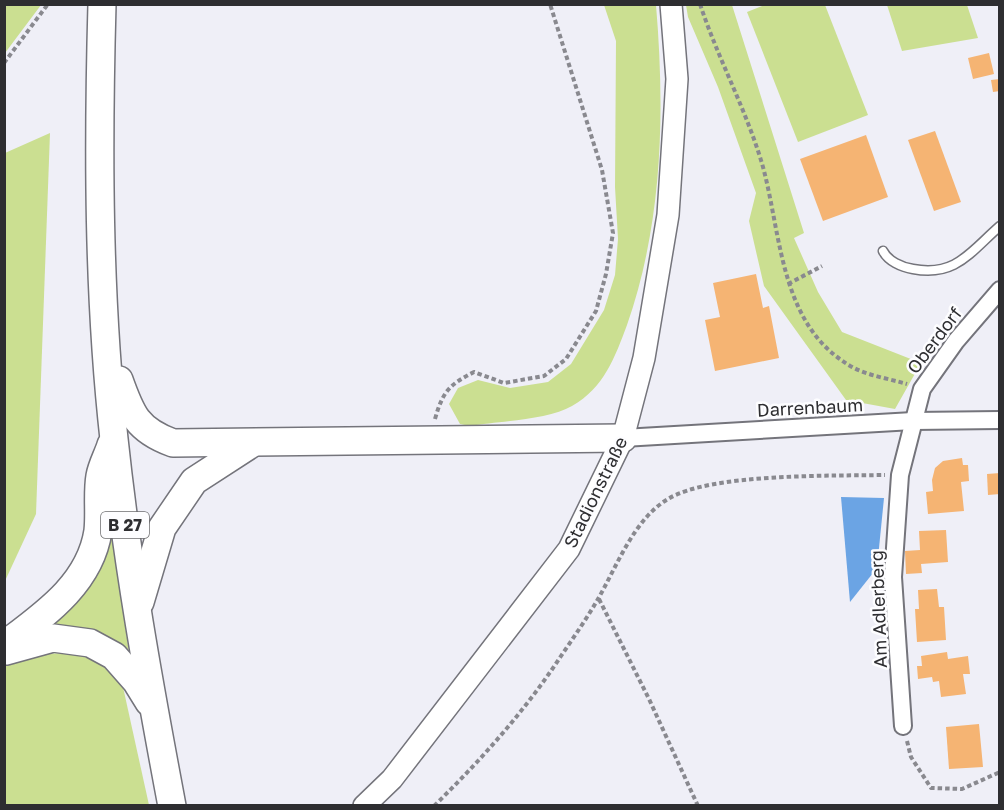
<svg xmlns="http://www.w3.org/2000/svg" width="1004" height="810" font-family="'Golos Text',sans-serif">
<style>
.green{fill:#cbdf91}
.water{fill:#6ba4e4}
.building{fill:#f5b473}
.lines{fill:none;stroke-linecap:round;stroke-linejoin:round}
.service-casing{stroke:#74747b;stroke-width:11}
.minor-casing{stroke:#74747b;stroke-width:20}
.tertiary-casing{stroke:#74747b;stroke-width:24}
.primary-casing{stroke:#74747b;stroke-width:30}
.path{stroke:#89898f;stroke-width:4;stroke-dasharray:4.5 3;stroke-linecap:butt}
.service{stroke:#fff;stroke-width:8}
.minor{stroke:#fff;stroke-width:16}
.tertiary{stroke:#fff;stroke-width:21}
.primary{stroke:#fff;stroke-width:27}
.labels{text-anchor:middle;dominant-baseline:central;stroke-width:5;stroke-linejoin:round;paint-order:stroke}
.shield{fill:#fdfdff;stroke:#6c6c6f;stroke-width:1.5}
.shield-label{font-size:16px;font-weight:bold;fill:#2e2e31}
.street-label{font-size:18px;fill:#2e2e31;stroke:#fdfdff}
</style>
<rect width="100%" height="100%" fill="#efeff7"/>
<g class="green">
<polygon points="5,4 41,5 5,53 4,5"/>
<polygon points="767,4 825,5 868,115 798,142 747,12"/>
<path d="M604,5h52c9,107 7,217 -29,320 -12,32 -23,63 -55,81 -24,14 -73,15 -102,20l-10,-2 -11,-20 9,-16 20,-8 32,8 38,-6 23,-18 33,-54 11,-35 3,-36 -3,-52 1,-146z"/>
<polygon points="686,5 732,5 804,233 794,238 818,292 842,332 921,363 895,409 846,400 764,286 749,221 756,193 718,87 688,17"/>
<polygon points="887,5 967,5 978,38 902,51"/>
<polygon points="50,133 36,514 5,581 5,153"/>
<path d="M111,531l19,128 -21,-21 -24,-9 -38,-2c41,-32 46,-50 64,-96z"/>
<polygon points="77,653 110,669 123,687 149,805 5,806 5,666 27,654"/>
</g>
<polygon class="water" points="841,497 884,498 877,568 850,602"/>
<g class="building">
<polygon points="989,53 994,74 973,79 968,58"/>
<polygon points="1000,79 1000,91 993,92 991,80"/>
<polygon points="935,131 961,202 934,211 908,140"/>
<polygon points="866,135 888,197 823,221 800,159"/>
<polygon points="756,274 763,308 769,306 779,358 715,371 705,320 720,317 713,283"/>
<polygon points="962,458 963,465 968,465 969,481 961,482 964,511 928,514 926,492 933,491 932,480 935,468 943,461"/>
<polygon points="1000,473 1000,494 988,495 987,474"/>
<polygon points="946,530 948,562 921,564 922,573 906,574 905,551 920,550 919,531"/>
<polygon points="937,589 939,607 944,607 946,640 917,642 915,609 919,609 918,590"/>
<polygon points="947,652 948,659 968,656 970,674 963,674 966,694 941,697 939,681 933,682 932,677 918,679 917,666 922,666 921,656"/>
<polygon points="979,724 983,767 949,769 946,727"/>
</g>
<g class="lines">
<defs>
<path id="service" d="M883,251c5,10 18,16 30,18 43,8 57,-17 87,-43"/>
<g id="minor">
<polyline points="623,438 913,421 1000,420"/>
<polyline points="903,726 893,577 900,475 922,389 956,341 1000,290"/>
</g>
<polyline id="tertiary" points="364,806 392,779 569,549 623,438 644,358 668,215 677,79 671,4"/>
<g id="primary">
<path d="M102,4c-4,145 -4,291 12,435 13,123 35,245 58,367"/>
<path d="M119,380c12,34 18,50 54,63l450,-5"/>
<polyline points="140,602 162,528 194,481 251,444"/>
<path d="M4,645c40,-30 86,-61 94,-114 2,-18 -1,-38 2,-55 2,-11 8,-21 11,-31"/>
<polyline points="6,651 53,638 90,643 114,656 136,681 149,702"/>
</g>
</defs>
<use href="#service" class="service-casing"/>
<use href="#minor" class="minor-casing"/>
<use href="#tertiary" class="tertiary-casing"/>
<use href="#primary" class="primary-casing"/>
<g class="path">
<path d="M700,4c18,55 47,107 63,163 19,71 17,161 91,201 16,8 36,11 53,16"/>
<polyline points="4,63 48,4"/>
<polyline points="788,284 822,266"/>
<path d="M435,419c8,-28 14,-34 39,-47l30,11 40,-7 22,-17 30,-48 10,-37 7,-41 -11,-63 -52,-166"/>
<polyline points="599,599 649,699 698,806"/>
<polyline points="907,741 911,757 931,788 962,789 1000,772"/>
<path d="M434,806c47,-46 91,-95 127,-150 13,-19 26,-38 37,-57 19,-33 36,-80 70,-100 42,-26 165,-23 217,-24"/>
</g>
<use href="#service" class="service"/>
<use href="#minor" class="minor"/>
<use href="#tertiary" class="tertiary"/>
<use href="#primary" class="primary"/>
</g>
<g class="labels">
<rect class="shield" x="101" y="512" width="48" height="26" rx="4.5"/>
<g class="shield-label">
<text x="125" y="525">B 27</text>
</g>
<g class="street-label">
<text transform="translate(934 340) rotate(-53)">Oberdorf</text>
<text transform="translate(810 407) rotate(-3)">Darrenbaum</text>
<text transform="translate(595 492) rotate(-64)">Stadionstraße</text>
<text transform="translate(878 609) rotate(-92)">Am Adlerberg</text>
</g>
</g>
<rect width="1004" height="810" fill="none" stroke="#2e2e31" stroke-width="12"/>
</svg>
